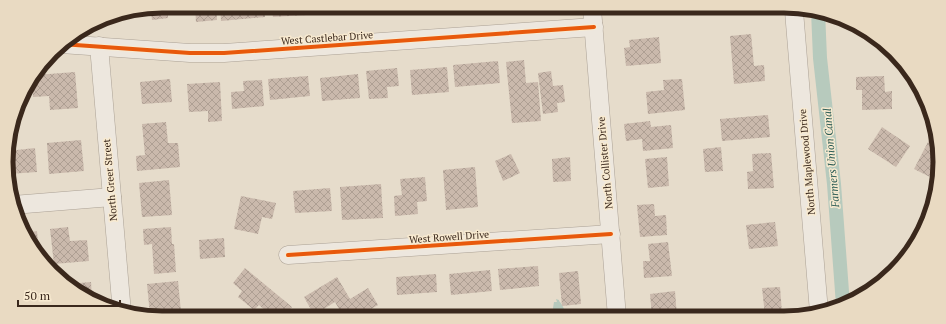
<svg xmlns="http://www.w3.org/2000/svg" width="946" height="324" font-family="'PT Serif',serif">
<style>
.water{fill:#b7cabd}
.lines{fill:none;stroke-linecap:round;stroke-linejoin:round}
.canal{stroke:#b7cabd;stroke-width:14}
.building{fill:url(#building-cross-hatch)}
.minor-casing{stroke:#aba195;stroke-width:19}
.minor{stroke:#ede7de;stroke-width:18}
.cycleway-casing{stroke:#f8ead0;stroke-width:6}
.cycleway{stroke:#e8590c;stroke-width:4}
.labels{text-anchor:middle;dominant-baseline:central;stroke-width:3;stroke-linejoin:round;paint-order:stroke}
.street-label{font-size:10px;fill:#3a281c;stroke:#f8ead0}
.water-label{font-size:11px;font-style:italic;fill:#2a5b54;stroke:#f8ead0}
.rim{fill:none;stroke:#3a281c;stroke-width:5}
</style>
<defs>
<pattern id="building-cross-hatch" width="8" height="8" patternUnits="userSpaceOnUse"><rect width="8" height="8" fill="#cab9ac"/><path d="M0 0l8 8M0 8l8-8" fill="none" stroke="#ae9f93"/></pattern>
</defs>
<rect width="100%" height="100%" fill="#e6dccb"/>
<path class="water" d="M556,299l3,1v1l1,1c3,4 6,10 6,15h-11l-2,-9 1,-6h3z"/>
<g class="lines">
<polyline class="canal" points="818,11 820,58 834,184 843,305"/>
</g>
<g class="building">
<polygon points="162,6 167,6 168,18 152,20 151,12 124,15 124,14"/>
<polygon points="195,6 216,6 217,20 196,22"/>
<polygon points="220,6 264,7 265,17 221,21"/>
<polygon points="272,7 305,7 306,15 273,17"/>
<polygon points="312,7 331,7 332,13 313,15"/>
<polygon points="751,34 754,66 764,65 765,81 734,84 730,36"/>
<polygon points="659,37 661,63 626,66 624,48 630,47 629,40"/>
<polygon points="524,60 526,83 538,82 541,121 512,123 506,62"/>
<polygon points="498,61 500,83 455,87 453,65"/>
<polygon points="447,67 449,92 412,95 410,70"/>
<polygon points="397,68 399,86 387,87 388,98 369,99 366,71"/>
<polygon points="551,71 553,86 563,85 565,102 557,103 558,112 543,114 538,73"/>
<polygon points="75,72 78,108 50,110 49,96 33,97 32,80 36,75"/>
<polygon points="358,74 360,98 322,101 320,78"/>
<polygon points="308,76 310,96 270,100 268,79"/>
<polygon points="884,76 885,92 892,91 892,109 862,110 862,90 856,90 856,77"/>
<polygon points="170,79 172,102 142,104 140,82"/>
<polygon points="682,79 685,110 648,114 646,92 664,90 663,80"/>
<polygon points="262,80 264,106 232,109 231,92 244,91 243,81"/>
<polygon points="220,82 222,121 208,122 208,111 189,112 187,84"/>
<polygon points="768,115 770,137 722,141 720,119"/>
<polygon points="650,121 651,127 671,125 673,148 643,151 642,139 626,141 624,124"/>
<polygon points="166,122 168,143 178,143 180,167 137,171 136,156 145,155 142,124"/>
<polygon points="882,127 910,146 896,167 868,149"/>
<polygon points="81,140 84,171 49,174 47,143"/>
<polygon points="929,140 938,145 936,180 914,169"/>
<polygon points="721,147 723,171 705,172 703,149"/>
<polygon points="35,148 37,172 9,174 8,151"/>
<polygon points="771,153 774,188 748,189 747,172 753,171 752,154"/>
<polygon points="511,154 520,173 503,181 495,161"/>
<polygon points="570,157 571,181 553,182 552,159"/>
<polygon points="667,157 669,186 648,188 645,159"/>
<polygon points="475,167 478,207 446,210 443,170"/>
<polygon points="425,177 427,201 417,202 418,214 395,216 394,196 402,195 400,179"/>
<polygon points="169,180 172,215 142,217 139,183"/>
<polygon points="381,184 383,218 342,220 340,187"/>
<polygon points="330,188 332,211 295,213 293,191"/>
<polygon points="241,196 276,203 272,219 262,217 258,234 234,229"/>
<polygon points="654,204 655,216 666,215 667,235 640,237 637,205"/>
<polygon points="775,222 778,246 749,249 746,225"/>
<polygon points="68,227 70,241 87,240 89,261 54,264 50,229"/>
<polygon points="171,227 172,244 174,244 176,272 154,274 152,244 144,245 143,229"/>
<polygon points="37,231 39,256 32,249 25,233"/>
<polygon points="224,238 225,257 200,259 199,240"/>
<polygon points="668,242 672,276 644,278 643,261 650,261 648,244"/>
<polygon points="538,266 539,286 500,290 498,269"/>
<polygon points="245,268 292,307 283,318 274,318 259,305 254,310 238,297 242,291 233,283"/>
<polygon points="490,270 492,291 451,295 449,274"/>
<polygon points="578,271 581,304 562,306 559,273"/>
<polygon points="436,274 437,292 397,295 396,277"/>
<polygon points="337,277 350,299 368,288 378,305 371,309 375,317 373,318 364,318 363,316 360,318 344,318 335,302 314,315 304,297"/>
<polygon points="178,281 181,312 150,315 147,284"/>
<polygon points="91,282 92,299 75,292 68,284"/>
<polygon points="780,287 782,313 765,315 762,288"/>
<polygon points="675,291 677,317 652,317 650,294"/>
</g>
<g class="lines">
<defs>
<g id="minor">
<polyline points="592,9 617,317"/>
<polyline points="794,11 819,312"/>
<polyline points="61,44 190,53 224,53 594,27"/>
<polyline points="99,46 122,313"/>
<polyline points="13,205 112,197"/>
<polyline points="288,255 611,234"/>
</g>
</defs>
<use href="#minor" class="minor-casing"/>
<use href="#minor" class="minor"/>
<defs>
<g id="cycleway">
<polyline points="61,44 190,53 224,53 594,27"/>
<polyline points="288,255 611,234"/>
</g>
</defs>
<use href="#cycleway" class="cycleway-casing"/>
<use href="#cycleway" class="cycleway"/>
</g>
<g class="labels">
<g class="street-label">
<text transform="translate(327 38) rotate(-4)">West Castlebar Drive</text>
<text transform="translate(807 162) rotate(-95)">North Maplewood Drive</text>
<text transform="translate(605 163) rotate(-95)">North Collister Drive</text>
<text transform="translate(110 180) rotate(-95)">North Greer Street</text>
<text transform="translate(449 237) rotate(-4)">West Rowell Drive</text>
</g>
<g class="water-label">
<text transform="translate(831 158) rotate(-95)">Farmers Union Canal</text>
</g>
</g>
<path d="M0 0H946V324H0ZM162 13H784A149 149 0 0 1 933 162V162A149 149 0 0 1 784 311H162A149 149 0 0 1 13 162V162A149 149 0 0 1 162 13Z" fill="#e9dac2" fill-rule="evenodd"/>
<path class="rim" d="M162 13H784A149 149 0 0 1 933 162V162A149 149 0 0 1 784 311H162A149 149 0 0 1 13 162V162A149 149 0 0 1 162 13Z"/>
<path d="M18 300v6h102v-6" fill="none" stroke="#3a281c" stroke-width="2"/>
<text x="24" y="300" font-size="12" fill="#3a281c" stroke="#f8ead0" stroke-width="3" paint-order="stroke">50 m</text>
</svg>
